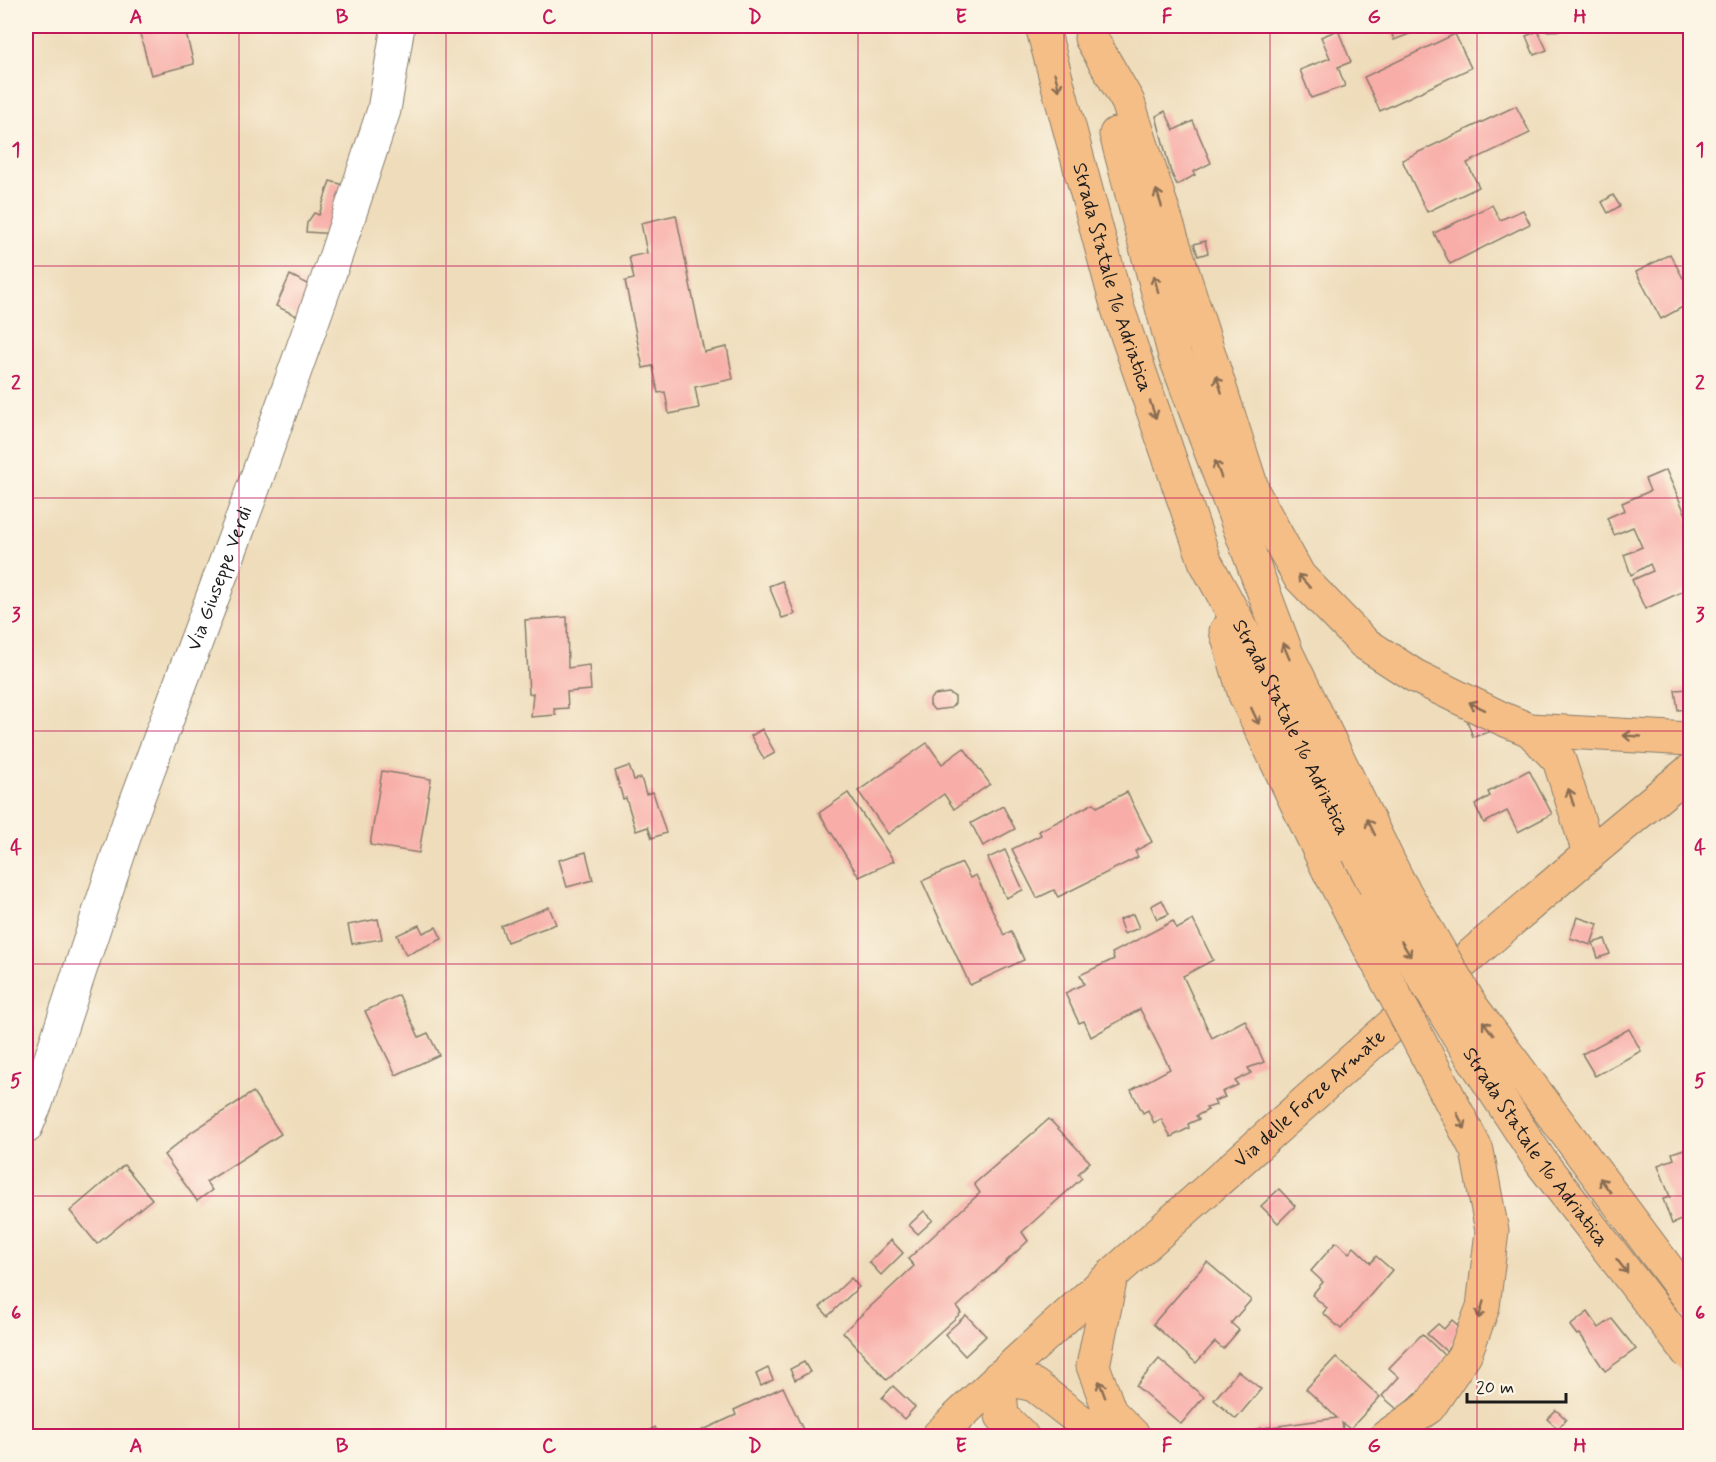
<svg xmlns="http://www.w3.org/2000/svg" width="1716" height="1462" font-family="Mynerve,sans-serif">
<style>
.building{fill:#f8ada8}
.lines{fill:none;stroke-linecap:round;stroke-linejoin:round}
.minor-casing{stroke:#857c6b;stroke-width:35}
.major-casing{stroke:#857c6b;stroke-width:35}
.highway-casing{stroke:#857c6b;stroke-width:35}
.minor{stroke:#fff;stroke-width:33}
.major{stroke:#f6be87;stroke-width:33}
.highway{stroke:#f6be87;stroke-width:33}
.highway-bridge-casing{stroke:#857c6b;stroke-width:35;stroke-linecap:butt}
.highway-bridge{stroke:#f6be87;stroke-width:33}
.oneway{stroke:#896d52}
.grid{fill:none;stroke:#c2185b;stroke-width:1.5;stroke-opacity:0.55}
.labels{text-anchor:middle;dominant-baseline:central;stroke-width:4.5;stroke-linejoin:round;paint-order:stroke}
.street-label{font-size:20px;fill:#1c1c1c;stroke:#fcf5e5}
.neatline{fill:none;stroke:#c2185b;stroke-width:2}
.grid-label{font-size:20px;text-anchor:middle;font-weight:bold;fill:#c2185b}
</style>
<rect width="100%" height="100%" fill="#fcf5e5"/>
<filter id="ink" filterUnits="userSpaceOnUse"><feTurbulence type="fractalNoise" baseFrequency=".0167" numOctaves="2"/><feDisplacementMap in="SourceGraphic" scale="12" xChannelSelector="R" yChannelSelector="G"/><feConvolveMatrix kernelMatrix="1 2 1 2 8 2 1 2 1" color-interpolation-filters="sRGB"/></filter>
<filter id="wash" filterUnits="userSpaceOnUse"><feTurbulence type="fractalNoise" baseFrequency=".008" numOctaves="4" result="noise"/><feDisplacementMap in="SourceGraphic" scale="24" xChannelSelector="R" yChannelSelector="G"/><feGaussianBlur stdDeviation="1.35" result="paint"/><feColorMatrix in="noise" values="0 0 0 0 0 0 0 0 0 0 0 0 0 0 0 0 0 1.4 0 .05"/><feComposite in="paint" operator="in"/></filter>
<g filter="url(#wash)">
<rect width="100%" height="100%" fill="#eedcba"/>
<g id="blocks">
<g class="building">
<polygon points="138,26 184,26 194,64 151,75"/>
<polygon points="1389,26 1430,26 1394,40"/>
<polygon points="1545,26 1568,26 1568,30 1545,31"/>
<polygon points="1338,30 1351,62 1338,67 1345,86 1311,98 1300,70 1330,58 1321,37"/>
<polygon points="1538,31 1547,50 1534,55 1526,36"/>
<polygon points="1455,34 1471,68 1380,111 1364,77"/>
<polygon points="1516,106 1530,133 1467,163 1479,187 1427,212 1402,160"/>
<polygon points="1165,111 1174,130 1193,121 1211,163 1193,172 1195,175 1177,185 1171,172 1171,173 1156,116"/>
<polygon points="330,181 351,187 337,234 306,232 307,223 314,213 319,215"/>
<polygon points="1613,195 1620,206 1608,213 1602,202"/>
<polygon points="1492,205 1500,220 1523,210 1530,224 1450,264 1434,233"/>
<polygon points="676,215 704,352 727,347 733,379 695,387 699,408 669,414 665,392 658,393 653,366 643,368 625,281 634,279 629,257 647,253 641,223"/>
<polygon points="1205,241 1208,253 1198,256 1194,244"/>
<polygon points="1670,254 1683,278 1690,274 1690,303 1661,319 1636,272"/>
<polygon points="290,275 318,289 303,319 276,306"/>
<polygon points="1666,470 1690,524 1690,567 1686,569 1690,578 1690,588 1645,609 1632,580 1653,571 1650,564 1631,575 1624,555 1642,547 1633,527 1614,535 1607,518 1625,510 1622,503 1650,491 1645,479"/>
<polygon points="782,581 795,614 782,618 769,586"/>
<polygon points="567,617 568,668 589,665 591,690 567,692 568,708 554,709 556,715 531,717 533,693 529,694 525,620"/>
<polygon points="1690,689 1690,709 1678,710 1675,690"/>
<polygon points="949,693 955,697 955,703 951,708 934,710 930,705 930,699 934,695"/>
<polygon points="1464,712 1489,724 1489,732 1473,737"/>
<polygon points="762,729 775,753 764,759 751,736"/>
<polygon points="927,743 942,764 964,748 990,784 954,809 944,794 888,834 858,791"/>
<polygon points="629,766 634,780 641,778 646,794 653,792 666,833 652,838 648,827 636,831 626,798 623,799 615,771"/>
<polygon points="1529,770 1552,814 1518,832 1507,811 1484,823 1475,805 1490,796 1488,792"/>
<polygon points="382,771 431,779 419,853 370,845"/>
<polygon points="1127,792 1152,842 1135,851 1138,857 1058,897 1054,890 1037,898 1012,849 1041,835 1039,831 1094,803 1097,807"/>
<polygon points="848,793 894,861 859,877 819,813"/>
<polygon points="1003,806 1015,829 983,846 971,823"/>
<polygon points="1005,850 1023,890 1006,898 988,858"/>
<polygon points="586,852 593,880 567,887 559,860"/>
<polygon points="962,863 970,878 976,875 1004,935 1011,931 1024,960 970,985 922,881"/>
<polygon points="1162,900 1169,914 1157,919 1151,906"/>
<polygon points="549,907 556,924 507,942 501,926"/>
<polygon points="1133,914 1139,928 1124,934 1119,920"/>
<polygon points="1577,917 1598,924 1591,945 1570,938"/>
<polygon points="378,919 382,939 352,944 348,925"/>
<polygon points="1193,920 1213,960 1183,976 1212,1038 1245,1020 1264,1062 1248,1068 1251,1073 1235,1081 1238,1085 1222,1092 1225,1097 1214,1101 1216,1105 1206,1108 1208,1110 1196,1116 1199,1119 1188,1124 1189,1128 1171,1137 1161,1119 1154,1123 1148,1110 1143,1113 1131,1090 1170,1069 1140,1009 1091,1037 1084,1021 1079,1023 1065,993 1084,984 1080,975 1114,959 1112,953 1173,921 1177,929"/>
<polygon points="419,925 423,933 436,927 442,939 406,955 397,935"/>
<polygon points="1605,939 1610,954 1598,958 1593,943"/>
<polygon points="399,995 419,1037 428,1033 439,1055 396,1075 365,1011"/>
<polygon points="1629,1029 1641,1051 1595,1076 1582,1054"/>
<polygon points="253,1092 281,1134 206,1182 212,1190 197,1201 164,1155 193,1131"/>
<polygon points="1049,1119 1090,1162 1078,1174 1082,1178 1022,1232 1028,1241 957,1307 961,1313 887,1380 843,1332 914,1266 908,1259 980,1193 974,1184"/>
<polygon points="1690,1147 1690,1216 1672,1224 1663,1199 1670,1197 1658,1165 1674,1159 1672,1153"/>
<polygon points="124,1165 152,1199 97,1244 70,1211"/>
<polygon points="1279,1189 1295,1206 1278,1223 1261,1206"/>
<polygon points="924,1211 933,1220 918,1234 909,1225"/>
<polygon points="891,1240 903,1253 881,1275 869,1262"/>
<polygon points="1336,1242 1349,1253 1354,1247 1371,1263 1376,1256 1392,1270 1341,1329 1323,1313 1327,1308 1312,1295 1323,1282 1311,1271"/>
<polygon points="1207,1262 1251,1300 1231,1323 1239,1330 1223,1349 1215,1342 1196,1363 1153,1324"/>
<polygon points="851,1278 859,1287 828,1316 820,1307"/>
<polygon points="1588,1312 1599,1328 1612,1319 1636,1349 1605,1371 1580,1334 1577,1335 1570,1326"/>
<polygon points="966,1315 986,1336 965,1356 945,1334"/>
<polygon points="1452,1320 1461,1328 1453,1339 1455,1341 1446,1351 1427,1334 1438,1324 1444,1329"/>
<polygon points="1422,1334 1446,1357 1429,1377 1432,1380 1418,1395 1416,1393 1398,1410 1382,1396 1399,1377 1389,1368"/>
<polygon points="1336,1357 1380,1397 1350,1429 1342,1423 1344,1436 1257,1436 1256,1429 1337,1418 1306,1389"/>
<polygon points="1159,1359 1204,1397 1181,1424 1136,1386"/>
<polygon points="804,1362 810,1372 795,1380 790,1369"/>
<polygon points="768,1368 773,1380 761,1386 756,1374"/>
<polygon points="1238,1371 1261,1389 1236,1419 1214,1400"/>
<polygon points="893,1386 915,1407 904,1419 882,1398"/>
<polygon points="783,1387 806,1436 690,1436 736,1415 734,1410"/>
<polygon points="1556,1410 1566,1419 1558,1429 1547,1419"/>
<polygon points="655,1427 660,1436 641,1436"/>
</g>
</g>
</g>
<g filter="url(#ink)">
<use href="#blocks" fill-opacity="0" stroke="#857c6b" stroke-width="1.5"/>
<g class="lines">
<defs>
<g id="minor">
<path id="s1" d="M26,1127l10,-24 95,-287 119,-319 86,-242 48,-145 14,-84"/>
</g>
<g id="major">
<path id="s2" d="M938,1436c108,-104 220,-202 332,-302 138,-124 276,-247 420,-363"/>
</g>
<g id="highway">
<path id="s3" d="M1042,26l76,283 87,252 52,96 119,241"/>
<polyline points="1091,38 1128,102 1254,494 1299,576 1364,643 1415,676 1503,719 1530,730 1690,739"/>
<polyline points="1116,134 1175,356 1287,654 1397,879"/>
<polyline points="1226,631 1245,695 1328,869"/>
<polyline points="1530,730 1559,760 1589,853"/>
<polyline points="1111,1276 1093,1366 1110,1412 1134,1436"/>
<polyline points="1022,1436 1002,1416 999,1377 1034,1385 1100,1436"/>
<polyline points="1387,1436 1429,1407 1465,1354 1483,1307 1492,1231 1477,1151 1434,1069"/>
</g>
</defs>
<use href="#minor" class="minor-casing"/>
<use href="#major" class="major-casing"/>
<use href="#highway" class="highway-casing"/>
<use href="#minor" class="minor"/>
<use href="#major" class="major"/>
<use href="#highway" class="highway"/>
<defs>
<g id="highway-bridge">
<polyline points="1328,869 1434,1069"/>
<polyline points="1397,879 1472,1007 1690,1299"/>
<path id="s4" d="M1376,898l82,137 83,127 149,193"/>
</g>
</defs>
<use href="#highway-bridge" class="highway-bridge-casing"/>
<use href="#highway-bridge" class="highway-bridge"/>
</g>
<defs><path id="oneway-shaft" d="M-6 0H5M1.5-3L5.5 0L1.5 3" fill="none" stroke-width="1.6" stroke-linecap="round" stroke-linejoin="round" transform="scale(1.5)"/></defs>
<g class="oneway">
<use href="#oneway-shaft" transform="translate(1057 82) rotate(75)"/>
<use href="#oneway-shaft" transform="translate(1159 198) rotate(-108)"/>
<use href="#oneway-shaft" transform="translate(1156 284) rotate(-105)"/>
<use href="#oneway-shaft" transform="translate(1219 384) rotate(-108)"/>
<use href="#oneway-shaft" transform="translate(1153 410) rotate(71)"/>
<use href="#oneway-shaft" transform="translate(1218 469) rotate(-111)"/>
<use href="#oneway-shaft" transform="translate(1304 581) rotate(-132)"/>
<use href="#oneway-shaft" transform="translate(1286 651) rotate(-113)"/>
<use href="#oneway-shaft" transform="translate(1477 706) rotate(-154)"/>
<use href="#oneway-shaft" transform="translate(1255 716) rotate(65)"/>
<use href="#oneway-shaft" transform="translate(1632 736) rotate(-177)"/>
<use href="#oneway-shaft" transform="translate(1571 797) rotate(-108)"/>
<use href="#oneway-shaft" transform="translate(1371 827) rotate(-116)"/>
<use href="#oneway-shaft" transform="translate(1406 949) rotate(59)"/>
<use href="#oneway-shaft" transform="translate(1488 1028) rotate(-127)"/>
<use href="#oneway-shaft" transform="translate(1461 1121) rotate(63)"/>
<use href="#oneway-shaft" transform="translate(1605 1185) rotate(-127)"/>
<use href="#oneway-shaft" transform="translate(1622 1266) rotate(52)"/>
<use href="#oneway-shaft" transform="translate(1481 1310) rotate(106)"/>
<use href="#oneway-shaft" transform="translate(1102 1389) rotate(-110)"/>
</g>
</g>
<path class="grid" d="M239,26v1410M446,26v1410M652,26v1410M858,26v1410M1064,26v1410M1270,26v1410M1477,26v1410M26,266h1664M26,498h1664M26,731h1664M26,964h1664M26,1196h1664"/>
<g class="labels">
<g class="street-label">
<text stroke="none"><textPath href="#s3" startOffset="261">Strada Statale 16 Adriatica</textPath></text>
<text stroke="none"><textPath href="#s1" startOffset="582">Via Giuseppe Verdi</textPath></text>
<text stroke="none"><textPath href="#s3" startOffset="747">Strada Statale 16 Adriatica</textPath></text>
<text stroke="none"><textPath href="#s2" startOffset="502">Via delle Forze Armate</textPath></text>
<text stroke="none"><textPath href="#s4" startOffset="296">Strada Statale 16 Adriatica</textPath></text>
</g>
</g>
<rect width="1716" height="1462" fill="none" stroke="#fcf5e5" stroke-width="66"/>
<path d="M1467 1393v9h99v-9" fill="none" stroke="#1c1c1c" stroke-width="3"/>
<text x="1476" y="1393" font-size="18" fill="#1c1c1c" stroke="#fcf5e5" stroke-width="4.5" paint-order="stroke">20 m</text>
<rect x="33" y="33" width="1650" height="1396" class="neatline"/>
<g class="grid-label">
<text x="136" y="23">A</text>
<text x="342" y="23">B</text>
<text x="549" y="23">C</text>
<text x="755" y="23">D</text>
<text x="961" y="23">E</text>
<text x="1167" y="23">F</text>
<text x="1374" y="23">G</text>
<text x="1580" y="23">H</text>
<text x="16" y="156">1</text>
<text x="1700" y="156">1</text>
<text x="16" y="389">2</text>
<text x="1700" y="389">2</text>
<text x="16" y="621">3</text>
<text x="1700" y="621">3</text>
<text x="16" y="854">4</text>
<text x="1700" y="854">4</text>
<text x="16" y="1087">5</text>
<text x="1700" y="1087">5</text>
<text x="16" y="1319">6</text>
<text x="1700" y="1319">6</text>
<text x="136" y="1452">A</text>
<text x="342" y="1452">B</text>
<text x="549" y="1452">C</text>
<text x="755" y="1452">D</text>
<text x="961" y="1452">E</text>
<text x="1167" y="1452">F</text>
<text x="1374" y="1452">G</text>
<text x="1580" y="1452">H</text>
</g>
</svg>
